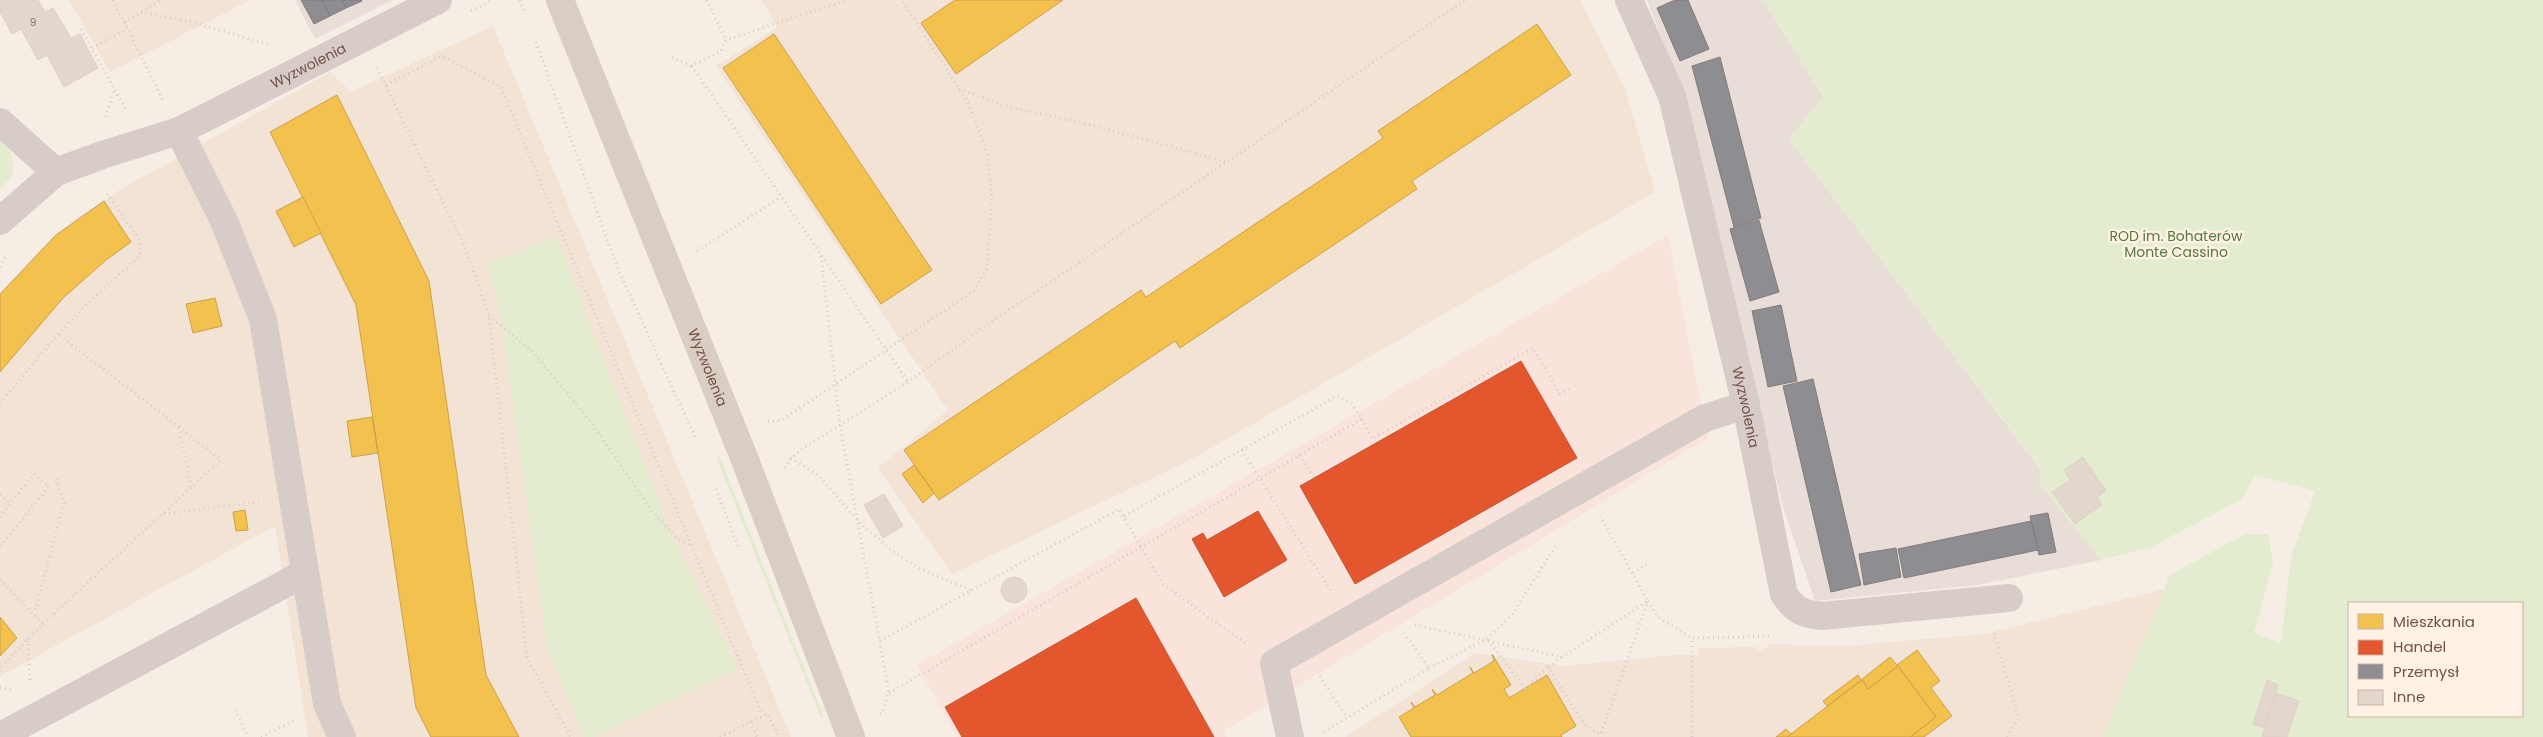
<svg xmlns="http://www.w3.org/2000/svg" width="2543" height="737" font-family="Poppins,sans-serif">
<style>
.residential{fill:#f2e3d5}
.commercial{fill:#fae3da}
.industrial{fill:#e8ded7}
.green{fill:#e3eccf;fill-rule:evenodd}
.homes{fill:#f2c14e;stroke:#cca04c}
.shops{fill:#e4572e;stroke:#c25635}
.industry{fill:#8d8d92;stroke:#857b7b}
.building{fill:#e2d6cd;stroke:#dfd0c7}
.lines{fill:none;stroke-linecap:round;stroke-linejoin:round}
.path{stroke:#d7ccc8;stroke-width:3;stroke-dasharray:1 4;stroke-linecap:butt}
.minor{stroke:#d7ccc8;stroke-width:28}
.major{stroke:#dacec4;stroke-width:28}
.labels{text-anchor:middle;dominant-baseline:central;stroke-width:5;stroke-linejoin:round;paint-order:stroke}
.number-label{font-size:11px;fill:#90756a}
.street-label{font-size:14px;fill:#735246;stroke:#fff2e5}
.park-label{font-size:14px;fill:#55793e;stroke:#fff2e5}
</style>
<rect width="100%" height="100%" fill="#f6eee5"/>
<g class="residential">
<polygon points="69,0 250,0 110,72"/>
<polygon points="762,0 1580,0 1625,88 1655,192 1192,459 952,574 878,468 948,410 716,66 777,28"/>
<polygon points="493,26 791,737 308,737 275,526 0,676 0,294 42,248 81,215 118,191 330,72 351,92"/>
<polygon points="2165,589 2103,737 1345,737 1476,653 1564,666 1674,655 1698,655 1699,648 1756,647 1760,651 1771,644 1844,646 1985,634"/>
</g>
<polygon class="commercial" points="1668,235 1708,438 1224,731 1227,737 957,737 917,665"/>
<g class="industrial">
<polygon points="295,0 392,0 315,39"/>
<polygon points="1647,0 1763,0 1824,97 1789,139 2041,470 2040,484 2101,560 1978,585 1815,601 1783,507 1680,85"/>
</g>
<g class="green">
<path d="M1763,0h780v737h-440l62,-148 3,-13 77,-42h23l5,29 -19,70 27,10 10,-86 24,-66 -60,-16 -14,25 -90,47 -50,13 -61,-76 1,-15 -252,-330 34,-42zM2349,603h173v113h-173z"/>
<path d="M0,136c10,8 17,28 11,41 -3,4 -8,9 -11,12z"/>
<polygon points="556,237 672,537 738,668 593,737 585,737 548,652 501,315 488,263"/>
<polygon points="716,457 720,457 824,717 821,718"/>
</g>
<g class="homes">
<polygon points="955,0 1063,0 956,74 921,23"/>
<polygon points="1537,24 1571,75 1412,181 1417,189 1180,348 1175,341 939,500 904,450 1141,290 1146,297 1342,166 1383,138 1378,131"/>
<polygon points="774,34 932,270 881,304 723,68"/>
<polygon points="337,95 429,281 486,675 519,737 431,737 416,708 356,305 270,132"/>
<polygon points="303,197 321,233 294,247 276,211"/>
<polygon points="104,201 131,242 106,260 63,298 0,372 0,294 56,235"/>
<polygon points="215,298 222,326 193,333 186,304"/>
<polygon points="372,417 378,453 352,457 347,421"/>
<polygon points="914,465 934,493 923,503 902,474"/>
<polygon points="245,510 248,530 236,531 233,512"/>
<polygon points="0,617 17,638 0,656"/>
<polygon points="1917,650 1940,681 1931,688 1952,716 1924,737 1910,737 1936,717 1898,666 1868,689 1862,680 1827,706 1823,701 1858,675 1861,680 1890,657 1897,665"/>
<polygon points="1492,654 1511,685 1504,689 1509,698 1547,675 1576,726 1561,735 1562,737 1411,737 1399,717 1414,708 1411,702 1415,707 1435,695 1432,689 1437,695 1473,673 1470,667 1474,673 1494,661"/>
<polygon points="1898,666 1936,717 1910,737 1787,737 1862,680 1868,689"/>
<polygon points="1786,729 1791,734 1787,737 1776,737"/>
</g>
<g class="shops">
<polygon points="1521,361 1577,458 1355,584 1300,486"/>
<polygon points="1258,511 1287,560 1224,597 1192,539 1203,533 1207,540"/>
<polygon points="1136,598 1214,737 962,737 945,707"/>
</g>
<g class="industry">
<polygon points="301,0 322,0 330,16 314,24"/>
<polygon points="322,0 342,0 346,8 330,16"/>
<polygon points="342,0 361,0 362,1 346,8"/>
<polygon points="1675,0 1688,0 1709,49 1680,61 1657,8"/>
<polygon points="1720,57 1761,218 1734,227 1692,66"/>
<polygon points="1759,220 1779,292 1750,301 1730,229"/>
<polygon points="1781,305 1797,381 1768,387 1752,311"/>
<polygon points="1813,379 1861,585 1831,592 1783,386"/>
<polygon points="2048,513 2056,552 2039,555 2030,516"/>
<polygon points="2031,521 2038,550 1904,578 1898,549"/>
<polygon points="1896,548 1901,577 1864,585 1859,554"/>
</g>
<g class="building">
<polygon points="0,0 38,0 45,12 53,8 71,38 80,34 98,68 64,87 47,55 38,60 21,29 12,34 0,12"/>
<polygon points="2083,457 2106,491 2097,497 2102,505 2075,524 2052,492 2070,480 2064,470"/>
<polygon points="884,494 903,526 883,538 864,505"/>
<circle cx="1014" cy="590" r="13"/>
<polygon points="2267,680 2278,685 2265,728 2253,724"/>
<polygon points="2276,693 2299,701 2287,737 2262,737"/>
</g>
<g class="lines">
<g class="path">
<polyline points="113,0 163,100"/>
<polyline points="520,0 525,13"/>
<polyline points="707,0 726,40"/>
<polyline points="471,11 492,0"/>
<polyline points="141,12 191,22 270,45"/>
<polyline points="124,22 161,0"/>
<polyline points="81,29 127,112"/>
<polyline points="536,42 617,267 695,437"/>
<polyline points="92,48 127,29"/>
<polyline points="672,58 692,66 721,51 726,40 847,0"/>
<polyline points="692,66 908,382"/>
<polyline points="377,68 465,247 489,316 527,658 571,737"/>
<polyline points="386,85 442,56 501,87 762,715"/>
<polyline points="959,89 1013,108 1087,124 1227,162"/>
<polyline points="106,117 114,89"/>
<polyline points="697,251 781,197"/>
<polyline points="821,256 840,425 889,693 882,713 879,714"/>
<polyline points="0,267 6,255"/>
<polyline points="489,316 534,353 590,421 652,511 678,539 691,546"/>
<polyline points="0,403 58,334 91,300 139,257 141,242 105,191"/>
<polyline points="1362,419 1372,439 1533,348 1560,394 1570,388"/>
<polyline points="768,421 782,420 974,291 987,268 992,202 988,157 969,104 902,0"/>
<polyline points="179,427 191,487"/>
<polyline points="1242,450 1331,591"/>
<polyline points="1300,455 1314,478"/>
<polyline points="791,458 819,476 858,521 891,550 918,568 971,590"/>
<polyline points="785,468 791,458 799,451 908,382 981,329 1465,0"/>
<polyline points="716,489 739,549"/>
<polyline points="0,495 11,504"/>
<polyline points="164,514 259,502"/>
<polyline points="0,517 34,474 49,486 0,547"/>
<polyline points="1633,573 1649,563"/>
<polyline points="0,580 43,624 1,667 0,676"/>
<polyline points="34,615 64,503 56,478"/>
<polyline points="43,624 221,460 58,334"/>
<polyline points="1415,625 1562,657 1648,601 1600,516"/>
<polyline points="1994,633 2019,719 2006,737"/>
<polyline points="28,639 30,682"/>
<polyline points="1488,640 1525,688 1548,667"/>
<polyline points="880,641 1119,509 1163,584 1245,643"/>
<polyline points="1561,657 1548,667 1585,726 1601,734 1648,601 1658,617 1692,638"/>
<polyline points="1429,668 1487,639 1512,615 1556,545"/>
<polyline points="1320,676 1347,718"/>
<polyline points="0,688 12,690"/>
<polyline points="889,693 1362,419 1351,403 1337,396 1123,517"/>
<polyline points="235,710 248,737"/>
<polyline points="750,722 757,737"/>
<polyline points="1324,732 1429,668 1402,630"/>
<polyline points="261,737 297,719"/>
<polyline points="720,737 768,714 779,737"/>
<polyline points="1692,737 1692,638 1773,636"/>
</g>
<g class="minor">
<path id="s1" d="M1629,0l43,96 74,309 38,189c11,17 19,20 38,22l187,-18"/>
<polyline points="0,122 56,172"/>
<polyline points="179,131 224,221 263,319 327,704 342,737"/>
<path id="s2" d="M0,221l56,-49 46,-17 77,-24 259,-131"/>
<polyline points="0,736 305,573"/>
<polyline points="1290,737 1274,663 1705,418 1746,405"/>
</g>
<path class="major" id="s3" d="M560,0l185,460 106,277"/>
</g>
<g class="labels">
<g class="number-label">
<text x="33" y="22">9</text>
</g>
<g class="street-label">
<text stroke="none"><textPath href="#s2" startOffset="349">Wyzwolenia</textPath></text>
<text stroke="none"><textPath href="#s3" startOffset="396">Wyzwolenia</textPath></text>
<text stroke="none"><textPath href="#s1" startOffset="425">Wyzwolenia</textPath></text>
</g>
<g class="park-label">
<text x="2176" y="236">ROD im. Bohaterów<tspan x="2176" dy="16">Monte Cassino</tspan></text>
</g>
</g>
<rect x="2348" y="602" width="175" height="115" fill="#fff2e5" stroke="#c7b2a5"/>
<rect x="2358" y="614" width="25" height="15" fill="#f2c14e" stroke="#c7b2a5"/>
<text x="2393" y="627" font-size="15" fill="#735246">Mieszkania</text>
<rect x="2358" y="640" width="25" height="15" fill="#e4572e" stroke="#c7b2a5"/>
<text x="2393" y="652" font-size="15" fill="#735246">Handel</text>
<rect x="2358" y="664" width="25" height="15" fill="#8d8d92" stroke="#c7b2a5"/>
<text x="2393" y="677" font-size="15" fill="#735246">Przemysł</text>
<rect x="2358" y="690" width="25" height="15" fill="#e2d6cd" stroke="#c7b2a5"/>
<text x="2393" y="702" font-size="15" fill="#735246">Inne</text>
</svg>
